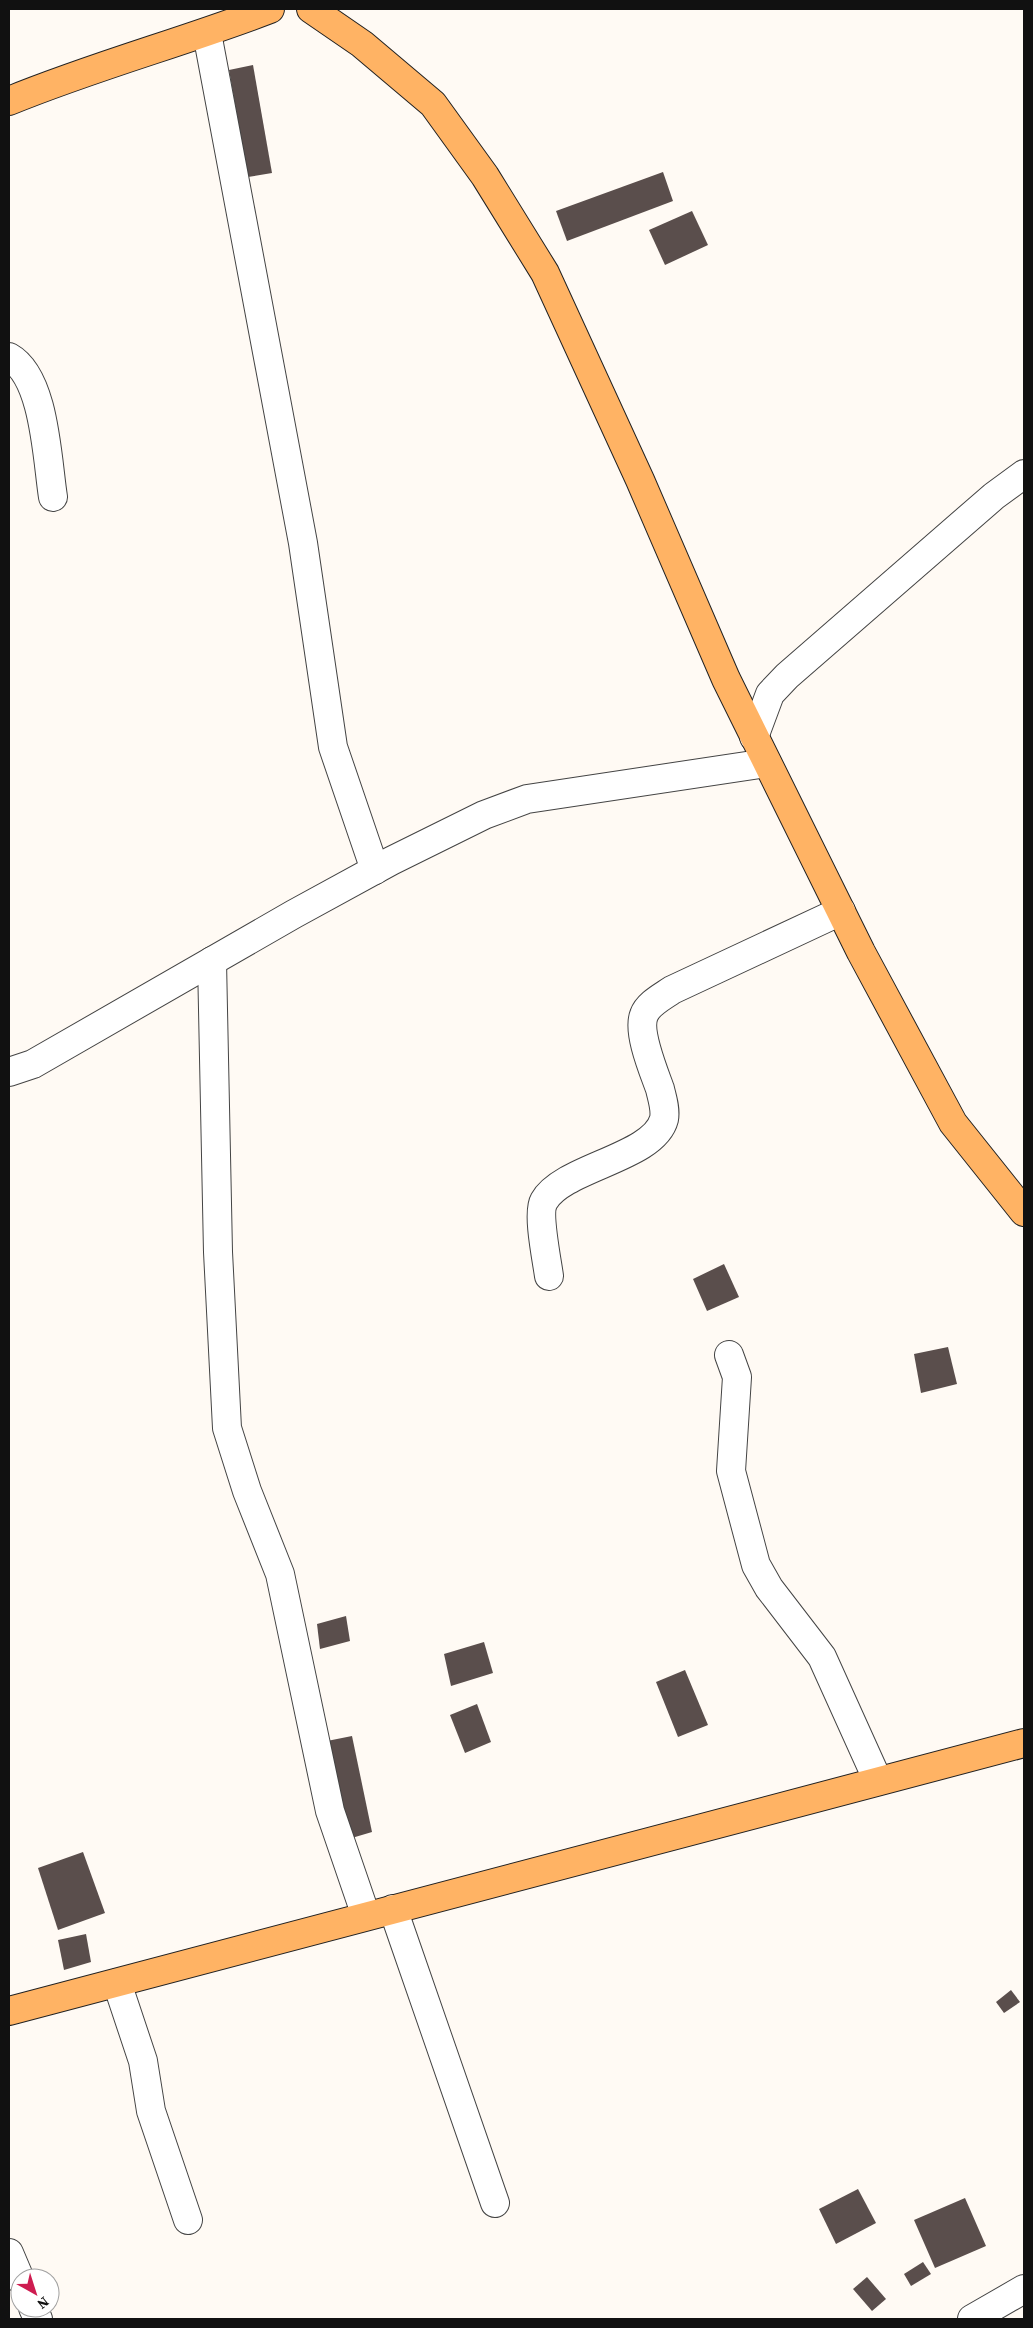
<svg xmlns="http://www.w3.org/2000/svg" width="1033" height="2328" font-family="'Source Serif 4',serif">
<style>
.building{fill:#5a4e4c}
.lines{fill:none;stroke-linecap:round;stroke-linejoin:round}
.minor-casing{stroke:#444;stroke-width:30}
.major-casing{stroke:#222;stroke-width:30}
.minor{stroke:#fff;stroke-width:28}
.major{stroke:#ffb364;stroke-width:28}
</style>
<rect width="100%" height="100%" fill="#fffaf4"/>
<g class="building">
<polygon points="253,65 272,173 248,177 229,70"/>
<polygon points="663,172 673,201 567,241 556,211"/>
<polygon points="692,211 708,245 665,265 649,230"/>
<polygon points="724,1264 739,1297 707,1311 693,1279"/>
<polygon points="948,1347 957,1384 921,1393 914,1354"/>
<polygon points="346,1616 350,1641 320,1649 317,1624"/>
<polygon points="484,1642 493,1673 451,1686 444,1654"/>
<polygon points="685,1670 708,1725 678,1737 656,1682"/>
<polygon points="477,1704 491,1742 465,1753 450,1715"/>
<polygon points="352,1736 372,1832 345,1840 327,1741"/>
<polygon points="83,1852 105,1913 58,1930 38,1868"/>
<polygon points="86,1934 91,1962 64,1970 58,1940"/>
<polygon points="1011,1990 1020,2002 1004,2013 996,2002"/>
<polygon points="858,2189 876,2223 836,2244 819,2209"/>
<polygon points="965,2198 986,2246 935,2268 914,2220"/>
<polygon points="923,2262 931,2274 911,2286 904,2274"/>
<polygon points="867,2277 886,2299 872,2311 853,2289"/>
</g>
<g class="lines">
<defs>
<g id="minor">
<polyline points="207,33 303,543 333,747 375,870"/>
<path d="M9,357c36,20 38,102 44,140"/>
<polyline points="754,737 770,694 787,676 994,496 1024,474"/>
<polyline points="212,961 218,1252 227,1428 247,1491 280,1574 330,1811 366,1916"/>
<polyline points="9,1072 33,1064 294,914 391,861 484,815 527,799 767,763"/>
<path d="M549,1276c-2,-15 -12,-63 -5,-75 19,-34 110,-43 120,-82 2,-10 -2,-21 -4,-30 -6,-17 -23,-57 -16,-74 4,-11 18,-18 28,-25l169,-79"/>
<polyline points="729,1355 737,1377 731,1471 756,1565 769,1588 822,1657 878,1781"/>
<polyline points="393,1909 495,2203"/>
<polyline points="117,1983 143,2061 151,2111 188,2220"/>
<polyline points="9,2253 20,2279"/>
<polyline points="33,2308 38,2319"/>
<polyline points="972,2319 1024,2289"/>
</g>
<g id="major">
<polyline points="311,9 362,44 433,104 485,176 545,273 640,480 726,679 861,952 953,1123 1024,1212"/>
<path d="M9,101c85,-35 175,-59 261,-92"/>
<polyline points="9,2011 1024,1743"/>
</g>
</defs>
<use href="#minor" class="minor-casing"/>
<use href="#major" class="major-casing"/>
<use href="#minor" class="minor"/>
<use href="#major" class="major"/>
</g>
<rect width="1033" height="2328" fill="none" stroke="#111111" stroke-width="20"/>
<g transform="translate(35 2293) rotate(141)"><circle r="24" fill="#ffffff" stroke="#a0a0a0"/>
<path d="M0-4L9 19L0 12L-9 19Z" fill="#ce1c50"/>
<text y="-8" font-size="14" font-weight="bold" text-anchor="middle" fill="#111111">N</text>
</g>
</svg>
